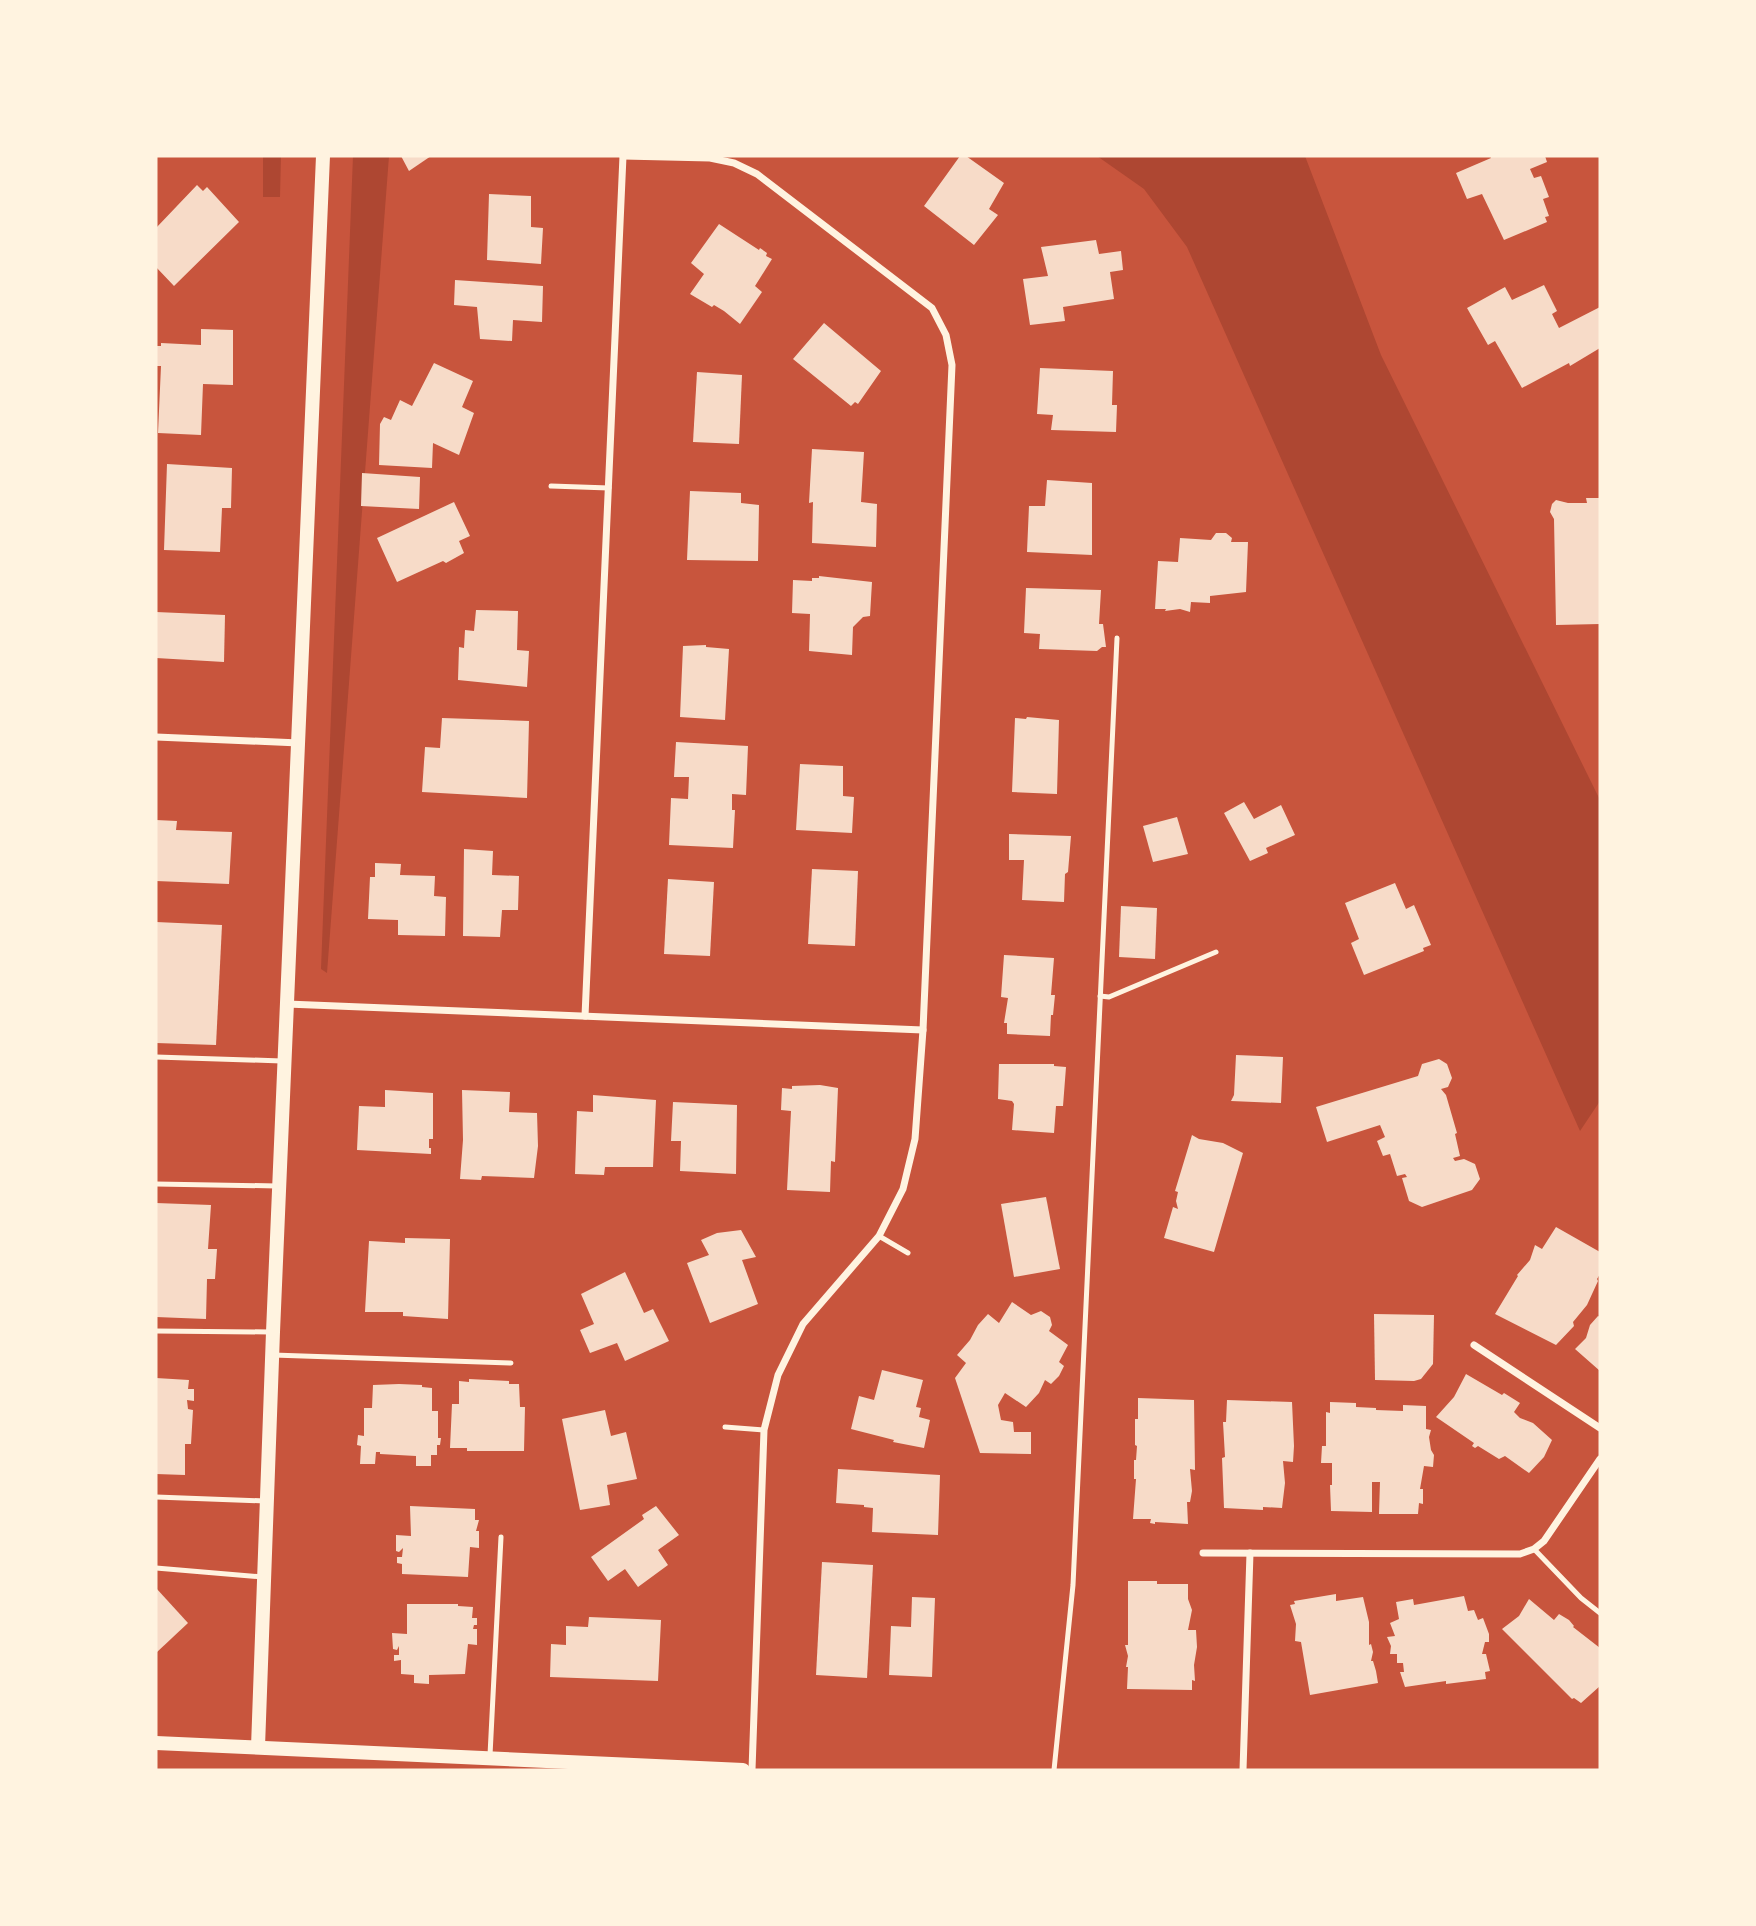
<svg xmlns="http://www.w3.org/2000/svg" width="1756" height="1926" font-family="Inter,sans-serif">
<style>
.green{fill:#ae4732}
.building{fill:#f7dbc8}
.lines{fill:none;stroke-linecap:round;stroke-linejoin:round}
.service{stroke:#fff3e0;stroke-width:5}
.minor{stroke:#fff3e0;stroke-width:7}
.secondary{stroke:#fff3e0;stroke-width:14}
</style>
<rect width="100%" height="100%" fill="#c8553d"/>
<g class="green">
<polygon points="263,156 281,156 280,197 263,197"/>
<polygon points="353,156 389,156 327,973 321,969"/>
<polygon points="1097,156 1305,156 1381,355 1600,800 1600,1101 1580,1131 1187,247 1144,189"/>
</g>
<g class="building">
<polygon points="401,156 431,156 409,171"/>
<polygon points="960,156 966,156 1004,183 989,209 998,215 974,245 924,206"/>
<polygon points="1490,156 1545,156 1547,162 1530,169 1534,178 1541,176 1549,197 1543,199 1549,216 1545,217 1547,222 1504,240 1482,194 1467,199 1456,173 1491,158"/>
<polygon points="197,185 203,191 207,187 239,222 174,286 156,267 156,228"/>
<polygon points="489,194 531,196 531,227 543,228 541,264 487,260"/>
<polygon points="719,224 759,250 760,248 767,253 766,256 772,259 755,286 762,292 740,324 724,311 714,305 712,307 690,294 704,274 691,263"/>
<polygon points="1096,240 1099,254 1121,251 1123,270 1110,272 1114,299 1063,307 1065,321 1030,325 1023,279 1048,276 1041,247"/>
<polygon points="455,280 543,286 542,322 513,320 512,341 480,339 477,307 454,305"/>
<polygon points="1544,285 1557,311 1552,314 1559,328 1600,307 1600,348 1570,366 1569,363 1522,388 1495,341 1488,345 1467,308 1505,287 1512,300"/>
<polygon points="824,323 881,371 858,404 855,402 851,406 793,359"/>
<polygon points="201,329 233,330 233,385 203,384 201,435 158,433 161,366 156,366 156,346 161,346 161,343 201,345"/>
<polygon points="434,363 473,381 462,407 474,413 459,455 433,443 432,468 379,465 380,424 384,417 391,420 400,400 412,406"/>
<polygon points="1040,368 1113,371 1112,405 1117,405 1116,432 1051,430 1053,415 1037,414"/>
<polygon points="697,372 742,375 739,444 693,442"/>
<polygon points="812,449 864,452 861,502 877,504 876,547 812,543 813,502 809,503"/>
<polygon points="167,464 232,468 231,508 222,508 220,552 164,550"/>
<polygon points="362,473 420,477 419,509 361,506"/>
<polygon points="1047,480 1092,483 1092,555 1027,552 1029,506 1045,506"/>
<polygon points="690,491 741,493 741,503 759,505 758,561 687,560"/>
<polygon points="1586,498 1600,498 1600,624 1556,625 1554,519 1550,512 1552,504 1556,500 1568,503 1587,503"/>
<polygon points="454,502 470,536 459,541 464,553 446,563 443,561 397,582 377,538"/>
<polygon points="1216,533 1226,533 1232,538 1231,542 1248,542 1246,592 1210,596 1210,603 1191,602 1190,612 1180,609 1165,611 1166,609 1155,609 1158,561 1178,562 1180,538 1211,540"/>
<polygon points="819,576 872,582 870,616 863,617 853,627 852,655 809,651 810,614 792,613 793,580 812,581 812,578 819,578"/>
<polygon points="1026,588 1101,590 1099,624 1103,624 1106,647 1102,647 1097,651 1039,649 1040,634 1024,633"/>
<polygon points="476,610 518,611 517,650 529,651 527,687 458,680 459,647 464,648 465,630 474,631"/>
<polygon points="156,612 225,615 224,662 156,658"/>
<polygon points="706,645 706,647 729,649 725,720 680,717 683,646"/>
<polygon points="1027,717 1059,720 1057,794 1012,792 1015,718 1026,719"/>
<polygon points="442,718 529,721 527,798 422,792 425,747 440,748"/>
<polygon points="676,742 748,746 746,795 732,794 732,810 735,810 733,848 669,845 671,798 688,799 689,777 674,777"/>
<polygon points="800,764 843,766 843,796 854,797 852,833 796,830"/>
<polygon points="1244,802 1254,819 1281,805 1295,835 1266,848 1268,853 1250,861 1224,813"/>
<polygon points="1177,817 1188,854 1153,862 1143,826"/>
<polygon points="156,820 177,821 176,830 232,832 229,884 156,881"/>
<polygon points="1009,834 1071,836 1068,872 1065,874 1064,902 1022,900 1024,860 1009,860"/>
<polygon points="464,849 493,851 492,875 519,876 518,910 502,910 500,937 463,936"/>
<polygon points="375,863 401,864 400,875 435,876 434,896 446,897 445,936 398,935 398,920 368,919 370,877 375,877"/>
<polygon points="812,869 858,871 855,946 808,944"/>
<polygon points="668,879 714,882 710,956 664,954"/>
<polygon points="1395,883 1406,909 1414,905 1431,945 1423,948 1424,951 1364,975 1351,943 1359,939 1345,903"/>
<polygon points="1121,906 1157,908 1155,959 1119,957"/>
<polygon points="156,922 222,925 216,1045 156,1043"/>
<polygon points="1004,955 1054,958 1051,995 1055,995 1053,1015 1051,1015 1050,1036 1007,1034 1007,1023 1004,1023 1008,998 1001,997"/>
<polygon points="1236,1055 1283,1057 1281,1103 1231,1101 1234,1095"/>
<polygon points="1439,1059 1447,1064 1452,1078 1448,1087 1441,1089 1446,1095 1457,1133 1455,1134 1460,1156 1453,1158 1455,1161 1464,1159 1475,1164 1480,1179 1472,1190 1422,1207 1409,1201 1402,1178 1407,1177 1405,1174 1397,1176 1390,1154 1383,1156 1377,1141 1385,1137 1380,1125 1327,1142 1316,1107 1418,1076 1422,1064"/>
<polygon points="999,1064 1054,1064 1054,1066 1066,1067 1063,1106 1056,1106 1054,1133 1012,1130 1014,1104 1012,1101 998,1099"/>
<polygon points="820,1085 838,1088 835,1162 831,1161 830,1192 787,1190 791,1111 781,1110 782,1088 792,1089 792,1086"/>
<polygon points="385,1090 433,1093 433,1139 429,1139 429,1148 431,1148 431,1154 357,1150 359,1106 385,1107"/>
<polygon points="462,1090 510,1092 509,1112 537,1113 538,1146 534,1178 482,1176 481,1180 460,1179 463,1140"/>
<polygon points="593,1095 656,1100 653,1167 605,1167 604,1175 575,1174 577,1111 593,1112"/>
<polygon points="673,1102 737,1105 736,1174 680,1171 681,1141 671,1141"/>
<polygon points="1192,1135 1199,1139 1223,1143 1243,1153 1214,1252 1164,1238 1173,1207 1178,1209 1176,1201 1178,1192 1175,1191"/>
<polygon points="1046,1197 1060,1269 1014,1277 1001,1204"/>
<polygon points="156,1203 211,1205 208,1249 217,1249 215,1279 207,1279 206,1319 156,1317"/>
<polygon points="1556,1227 1600,1252 1600,1274 1597,1279 1598,1281 1587,1305 1573,1322 1574,1326 1556,1345 1495,1314 1518,1276 1517,1275 1530,1260 1535,1245 1542,1249"/>
<polygon points="741,1230 756,1257 742,1260 758,1304 710,1323 687,1263 709,1255 701,1240 717,1233"/>
<polygon points="405,1238 450,1239 448,1319 403,1316 403,1312 365,1312 369,1241 405,1243"/>
<polygon points="625,1272 644,1313 653,1309 669,1341 625,1361 617,1343 590,1353 580,1330 594,1324 581,1294"/>
<polygon points="1012,1302 1031,1315 1041,1311 1050,1317 1052,1325 1049,1331 1068,1345 1059,1362 1064,1366 1059,1376 1051,1384 1045,1380 1039,1393 1026,1407 1005,1393 998,1405 1001,1420 1013,1422 1014,1432 1031,1432 1031,1454 980,1453 955,1378 966,1363 957,1355 970,1340 978,1325 988,1314 999,1323"/>
<polygon points="1374,1314 1434,1315 1433,1364 1421,1379 1414,1381 1375,1380"/>
<polygon points="1598,1316 1600,1317 1600,1371 1575,1349 1586,1338 1590,1325"/>
<polygon points="882,1370 923,1380 916,1407 921,1408 919,1417 930,1420 924,1448 893,1442 894,1440 851,1429 859,1396 874,1400"/>
<polygon points="1466,1374 1502,1395 1504,1393 1520,1403 1514,1412 1520,1418 1533,1423 1552,1440 1544,1457 1529,1473 1505,1456 1499,1459 1478,1446 1475,1448 1472,1446 1474,1443 1436,1417 1454,1397"/>
<polygon points="156,1378 189,1380 188,1389 194,1389 194,1401 187,1400 188,1409 193,1410 191,1444 185,1444 185,1475 156,1474"/>
<polygon points="469,1379 509,1381 509,1384 519,1384 520,1407 525,1407 524,1451 467,1451 467,1448 450,1448 452,1404 459,1404 459,1381 469,1382"/>
<polygon points="399,1384 422,1385 422,1387 432,1388 432,1411 438,1411 438,1438 441,1438 440,1445 437,1445 437,1455 431,1455 431,1466 416,1466 416,1456 380,1454 380,1452 376,1452 375,1464 360,1464 361,1446 357,1445 358,1435 364,1436 364,1408 372,1408 373,1385"/>
<polygon points="1138,1398 1194,1400 1195,1470 1190,1469 1192,1491 1190,1502 1187,1502 1188,1524 1155,1522 1155,1524 1150,1523 1151,1519 1133,1519 1136,1479 1134,1479 1134,1460 1136,1460 1137,1446 1135,1445 1135,1419 1138,1419"/>
<polygon points="1227,1400 1292,1402 1294,1446 1293,1462 1283,1461 1285,1483 1282,1508 1263,1507 1263,1510 1224,1508 1222,1458 1225,1457 1223,1422 1226,1422"/>
<polygon points="1330,1402 1356,1403 1356,1407 1376,1408 1376,1410 1403,1411 1403,1405 1426,1406 1426,1429 1431,1430 1429,1437 1431,1450 1434,1455 1433,1467 1424,1466 1420,1489 1423,1489 1423,1504 1419,1503 1418,1514 1379,1514 1380,1482 1372,1482 1372,1512 1331,1511 1330,1485 1332,1485 1332,1463 1321,1463 1322,1446 1326,1446 1326,1412 1330,1413"/>
<polygon points="605,1410 611,1436 626,1432 637,1479 607,1485 610,1505 580,1510 562,1419"/>
<polygon points="838,1469 940,1475 938,1535 872,1532 873,1508 864,1507 864,1505 836,1503"/>
<polygon points="410,1506 475,1509 475,1520 479,1520 476,1531 479,1531 479,1548 470,1547 468,1577 402,1574 402,1564 397,1563 397,1557 402,1557 403,1548 399,1552 396,1551 396,1535 411,1536"/>
<polygon points="656,1506 679,1535 658,1550 668,1565 638,1587 625,1569 608,1581 591,1557 644,1519 642,1515"/>
<polygon points="822,1562 873,1565 867,1678 816,1675"/>
<polygon points="1128,1581 1157,1581 1157,1584 1188,1584 1188,1599 1192,1610 1188,1630 1196,1630 1197,1647 1194,1665 1195,1681 1192,1680 1192,1690 1127,1689 1128,1667 1126,1667 1128,1656 1125,1645 1128,1645"/>
<polygon points="156,1588 188,1623 156,1653"/>
<polygon points="1336,1594 1336,1601 1363,1597 1369,1622 1369,1645 1371,1644 1373,1652 1371,1661 1373,1661 1376,1671 1378,1683 1310,1695 1301,1642 1295,1641 1296,1624 1290,1605 1295,1604 1294,1601"/>
<polygon points="1464,1596 1468,1611 1474,1610 1478,1620 1483,1618 1489,1634 1489,1642 1485,1642 1482,1654 1486,1654 1490,1671 1485,1672 1486,1679 1446,1684 1446,1681 1405,1687 1400,1672 1404,1672 1403,1663 1397,1663 1397,1654 1390,1654 1391,1646 1387,1637 1395,1636 1390,1623 1399,1619 1396,1602 1413,1599 1414,1605"/>
<polygon points="912,1597 935,1598 932,1677 889,1675 891,1626 911,1627"/>
<polygon points="1529,1599 1554,1620 1559,1614 1569,1620 1574,1626 1573,1627 1600,1648 1600,1686 1581,1703 1574,1698 1572,1699 1502,1629 1519,1616"/>
<polygon points="407,1604 458,1604 458,1606 473,1607 472,1618 477,1618 477,1625 474,1625 473,1629 477,1629 477,1645 468,1644 465,1674 429,1675 429,1684 414,1683 414,1675 401,1674 401,1660 394,1661 394,1655 399,1655 399,1646 397,1650 393,1649 392,1633 407,1634"/>
<polygon points="589,1617 661,1620 658,1681 550,1677 551,1644 566,1645 566,1626 588,1627"/>
</g>
<g class="lines">
<g class="service">
<polyline points="551,486 609,488"/>
<polyline points="1100,996 1109,997 1216,952"/>
<polyline points="156,1057 282,1061"/>
<polyline points="156,1184 277,1186"/>
<polyline points="879,1236 908,1253"/>
<polyline points="156,1331 270,1332"/>
<polyline points="273,1355 511,1363"/>
<polyline points="725,1427 764,1430"/>
<polyline points="156,1497 265,1501"/>
<polyline points="1534,1549 1581,1598 1600,1613"/>
<polyline points="156,1568 263,1577"/>
<polyline points="490,1755 501,1537"/>
<polyline points="1054,1770 1073,1585 1117,638"/>
</g>
<g class="minor">
<polyline points="623,156 710,158 734,163 757,174 932,308 946,335 952,365 923,1030 915,1139 903,1189 879,1236 803,1324 778,1375 764,1430 752,1770"/>
<polyline points="156,737 299,743"/>
<polyline points="287,1004 923,1030"/>
<polyline points="585,1016 623,156"/>
<polyline points="1474,1345 1600,1428"/>
<polyline points="1203,1553 1520,1554 1534,1549 1544,1541 1600,1459"/>
<polyline points="1243,1770 1250,1553"/>
</g>
<g class="secondary">
<polyline points="156,1743 743,1770"/>
<polyline points="258,1747 273,1332 323,156"/>
</g>
</g>
<rect width="1756" height="1926" fill="none" stroke="#fff3e0" stroke-width="315"/>
</svg>
